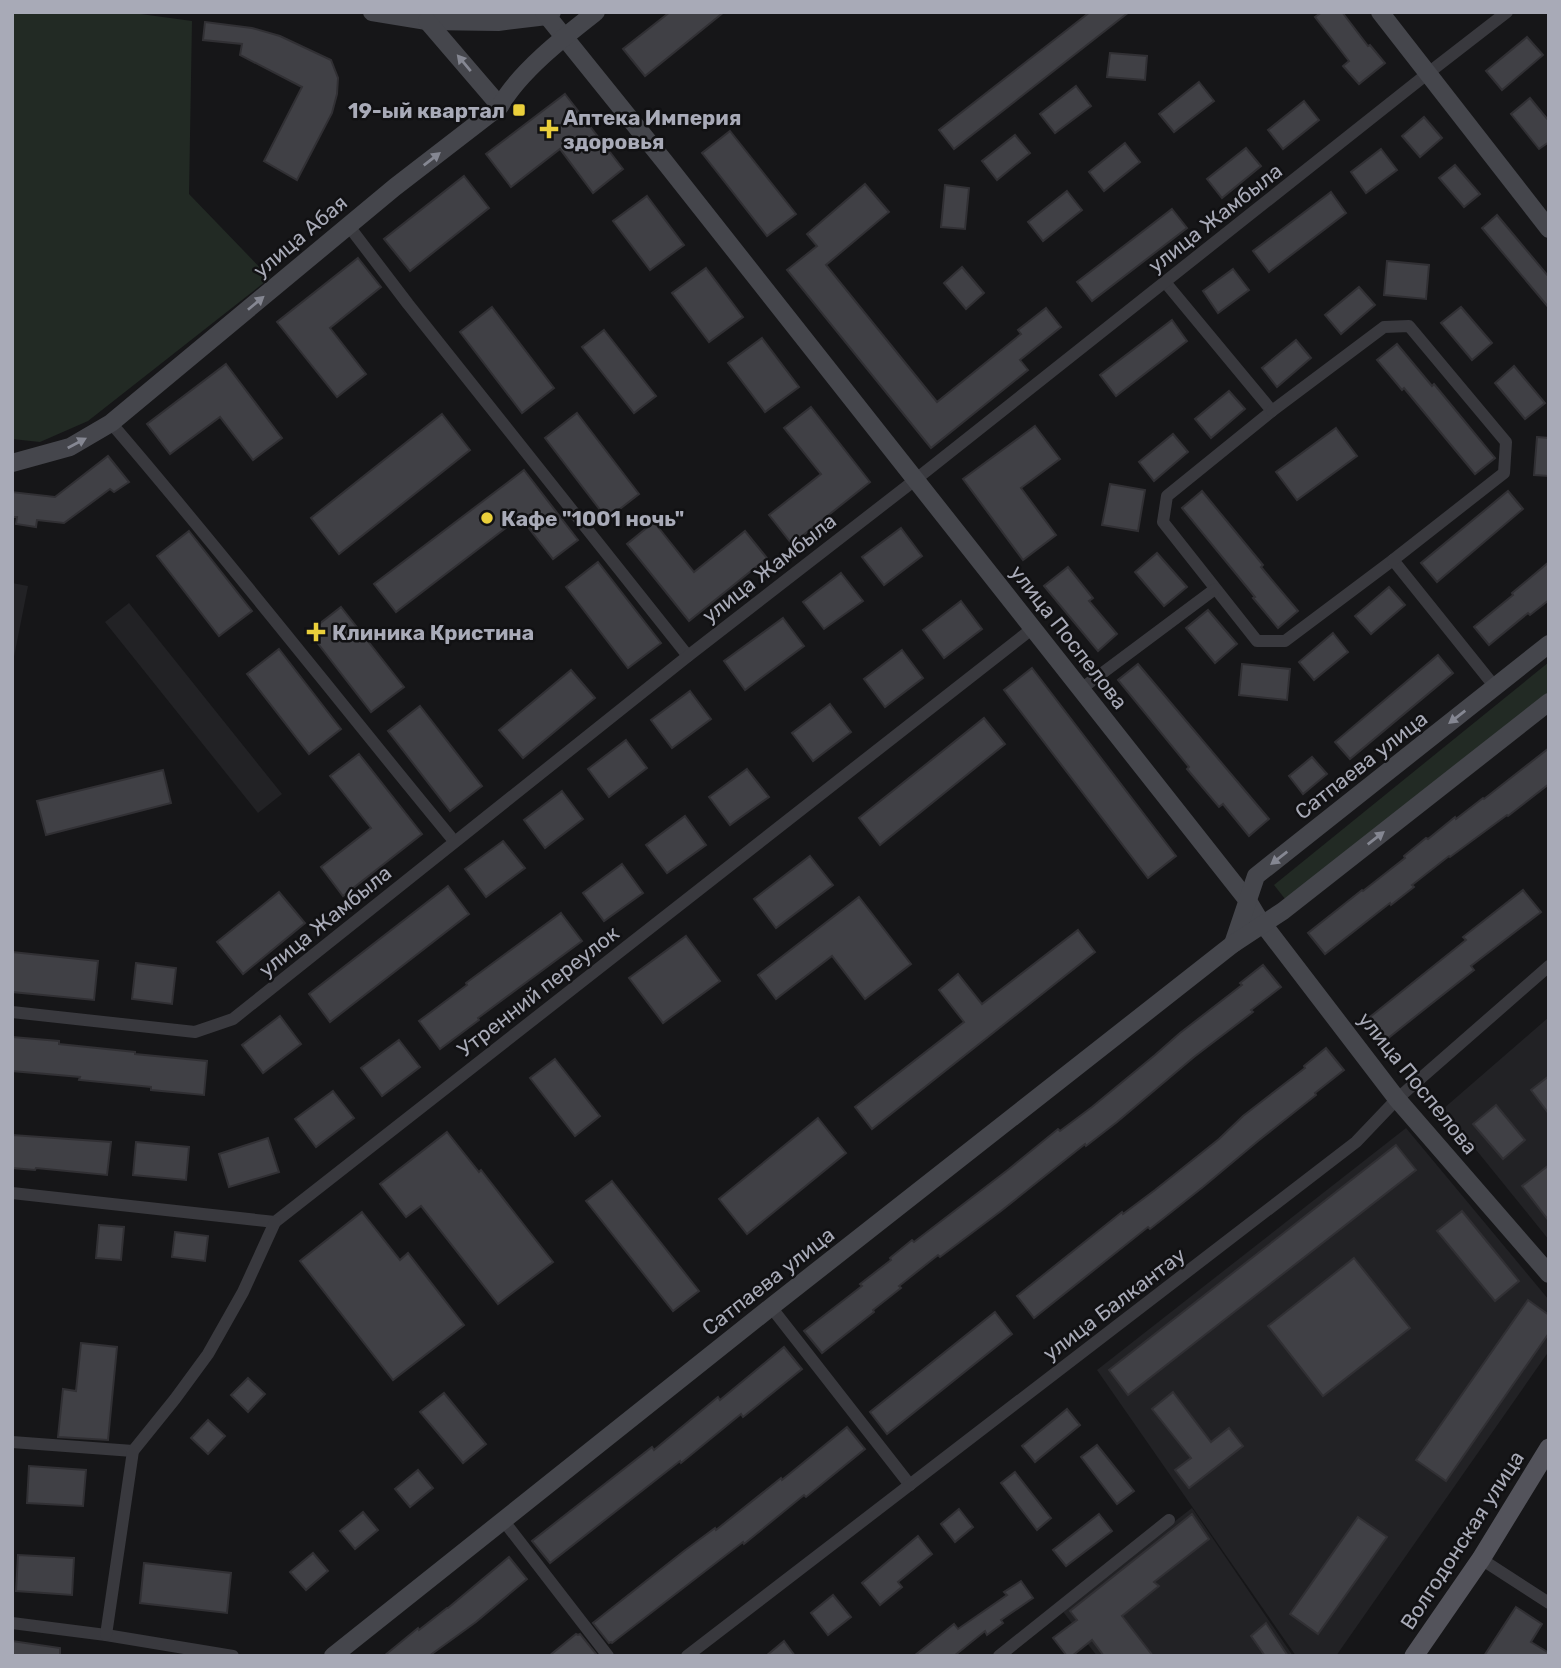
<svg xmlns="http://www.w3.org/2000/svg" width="1561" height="1668" font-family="Rubik,sans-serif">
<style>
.built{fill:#222225}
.green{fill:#222a24}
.building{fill:#404045;stroke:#313034;stroke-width:2}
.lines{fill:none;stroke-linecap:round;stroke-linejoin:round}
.street{stroke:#39393e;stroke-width:12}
.secondary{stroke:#45464c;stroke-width:18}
.primary{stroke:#53535b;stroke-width:19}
.oneway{fill:#858792}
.poi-dot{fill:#eacf3b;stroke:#111113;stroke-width:2.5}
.labels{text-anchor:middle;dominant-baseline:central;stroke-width:5;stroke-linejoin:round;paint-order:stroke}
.poi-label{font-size:21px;font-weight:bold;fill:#a8aab7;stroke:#111113;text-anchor:start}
.street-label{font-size:21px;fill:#a8aab7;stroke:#111113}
</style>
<rect width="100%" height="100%" fill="#161618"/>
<g class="built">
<polygon points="12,583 28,586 12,667"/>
<polygon points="129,603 282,794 258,813 105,622"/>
<polygon points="1549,1017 1549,1240 1443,1109"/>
<polygon points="1406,1128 1549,1300 1549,1351 1336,1656 1296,1656 1097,1370"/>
<polygon points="1192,1508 1293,1656 1097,1656 1061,1609"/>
</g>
<g class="green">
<polygon points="12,12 126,12 192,21 189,194 270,278 88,421 40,442 12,439"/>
<polygon points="1549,662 1549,703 1293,909 1274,885"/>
</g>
<g class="building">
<polygon points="670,12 724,12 645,76 623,49"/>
<polygon points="1090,12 1129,12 954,149 939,130"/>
<polygon points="1322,12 1342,12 1368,46 1370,45 1385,63 1359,84 1343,66 1349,61 1315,17"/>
<polygon points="205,22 252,28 280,36 331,60 338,78 337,94 332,113 297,180 264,161 302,87 240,55 242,44 203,40"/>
<polygon points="1527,37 1543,55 1502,90 1486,71"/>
<polygon points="1110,53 1147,56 1145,80 1107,77"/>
<polygon points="1199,82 1214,101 1174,132 1159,114"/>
<polygon points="1076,86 1091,106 1055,133 1040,114"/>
<polygon points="565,94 623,169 593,193 560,149 511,187 486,154"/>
<polygon points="1530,98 1549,121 1549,142 1539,149 1511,114"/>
<polygon points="1304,101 1319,120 1283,149 1268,130"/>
<polygon points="1424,117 1442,138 1420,157 1402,136"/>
<polygon points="730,131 796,214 767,236 702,153"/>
<polygon points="1015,135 1030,153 997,180 982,161"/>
<polygon points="1125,143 1140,162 1104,191 1089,172"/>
<polygon points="1246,148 1261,166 1222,198 1207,179"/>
<polygon points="1381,149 1397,170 1366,193 1351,172"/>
<polygon points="1455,165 1480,194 1464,207 1439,178"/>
<polygon points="464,176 489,208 410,271 384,239"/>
<polygon points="865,184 889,212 826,265 937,402 1021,334 1018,330 1046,308 1061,327 1020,360 1028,370 931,448 787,270 817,246 807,234"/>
<polygon points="945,185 969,188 965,229 941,227"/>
<polygon points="1067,191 1082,210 1043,241 1028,222"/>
<polygon points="1331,192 1346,213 1269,272 1253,251"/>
<polygon points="647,196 684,245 650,270 613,221"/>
<polygon points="1172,209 1187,228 1092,301 1077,282"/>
<polygon points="1497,215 1549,277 1549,308 1482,228"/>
<polygon points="358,258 381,287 330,328 366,374 337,397 277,322"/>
<polygon points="1387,261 1429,265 1426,299 1384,295"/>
<polygon points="962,267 984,293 966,309 944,283"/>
<polygon points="706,268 743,317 709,342 672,293"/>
<polygon points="1233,269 1249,290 1218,313 1203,291"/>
<polygon points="1359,287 1375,305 1341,334 1325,315"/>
<polygon points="492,307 554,388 522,413 460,332"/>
<polygon points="1461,307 1492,343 1472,360 1441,323"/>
<polygon points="1172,320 1187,341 1116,396 1100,375"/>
<polygon points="604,330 656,396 634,413 582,347"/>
<polygon points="762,338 799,387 765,412 728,363"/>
<polygon points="1296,340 1311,358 1277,387 1262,368"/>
<polygon points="1397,344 1432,386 1434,384 1495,458 1475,474 1404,388 1402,390 1377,360"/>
<polygon points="226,364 282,438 253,460 220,417 170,454 147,424"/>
<polygon points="1514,366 1545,403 1525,419 1495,383"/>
<polygon points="1229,391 1245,409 1211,438 1195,419"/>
<polygon points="811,407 870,482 792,544 769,515 821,474 784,428"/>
<polygon points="577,413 639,494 607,519 545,438"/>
<polygon points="442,414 470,450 339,554 311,518"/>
<polygon points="1035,426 1060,459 1021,488 1056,535 1023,560 963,479"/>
<polygon points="1336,428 1357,456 1297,500 1276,472"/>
<polygon points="1173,434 1188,452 1154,481 1139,462"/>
<polygon points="1537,437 1549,438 1549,476 1534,475"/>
<polygon points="108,456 129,482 114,492 110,489 64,523 37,520 36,527 16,524 17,517 12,517 12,492 55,497"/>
<polygon points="524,470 578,540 553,559 520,517 396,612 374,584"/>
<polygon points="1110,484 1145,490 1138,531 1102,525"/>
<polygon points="1202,491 1263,565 1261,567 1298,611 1278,628 1253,598 1255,597 1182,508"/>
<polygon points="1508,491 1523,509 1437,582 1421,563"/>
<polygon points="654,522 694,572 745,531 767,558 689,621 627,544"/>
<polygon points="901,528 922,556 884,585 862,557"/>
<polygon points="189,531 252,611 219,636 157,556"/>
<polygon points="1157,553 1187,587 1164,606 1135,572"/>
<polygon points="598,562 661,643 628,668 566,587"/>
<polygon points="1549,562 1549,600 1530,615 1528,613 1489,645 1474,627 1513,595 1512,593"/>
<polygon points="1068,567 1093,598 1089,601 1117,634 1098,651 1044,586"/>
<polygon points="841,573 863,601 824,629 803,602"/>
<polygon points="1389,587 1405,605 1371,634 1355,616"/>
<polygon points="961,601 982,629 944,658 923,630"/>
<polygon points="341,607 404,687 371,712 309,632"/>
<polygon points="1208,610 1237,644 1215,663 1186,628"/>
<polygon points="783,618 804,646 745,690 724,661"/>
<polygon points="1333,633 1348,652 1314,680 1299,662"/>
<polygon points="279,649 341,729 309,754 247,674"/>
<polygon points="902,650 923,678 885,707 864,679"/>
<polygon points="1438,655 1453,673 1350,759 1335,742"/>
<polygon points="1138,664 1269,819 1249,836 1223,804 1219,807 1187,769 1189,767 1118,680"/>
<polygon points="1242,664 1290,669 1287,700 1239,695"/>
<polygon points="1032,668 1176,856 1148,878 1004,690"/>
<polygon points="571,670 595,698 523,758 499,730"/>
<polygon points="690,691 711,719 672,748 651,720"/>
<polygon points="830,704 851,732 813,761 792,733"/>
<polygon points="420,706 482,786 450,811 388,731"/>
<polygon points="984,718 1005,744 880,845 859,818"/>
<polygon points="626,740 647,768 609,797 588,769"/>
<polygon points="1549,748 1549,784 1508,816 1507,815 1450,857 1449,856 1412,885 1414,887 1391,905 1390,903 1325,954 1308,933 1362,890 1363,891 1405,858 1404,856 1426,838 1428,839 1455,817 1456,819 1483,798 1484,799"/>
<polygon points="359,754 422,834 343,896 321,867 371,828 330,776"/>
<polygon points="1312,757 1327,774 1303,794 1289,776"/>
<polygon points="747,769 769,797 730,825 709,797"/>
<polygon points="163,770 171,803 46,835 37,801"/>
<polygon points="562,791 583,819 545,848 524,820"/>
<polygon points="685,816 706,845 667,873 646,845"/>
<polygon points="503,841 525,868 486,897 465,869"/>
<polygon points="810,856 833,885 776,928 754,899"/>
<polygon points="622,864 643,893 604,921 583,893"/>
<polygon points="448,886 469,914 330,1022 309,994"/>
<polygon points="1523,890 1541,912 1471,966 1474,970 1387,1039 1370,1017 1466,940 1463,937"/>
<polygon points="279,892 305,923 243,974 217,942"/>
<polygon points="859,897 911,964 865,999 832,956 776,999 758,975"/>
<polygon points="561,913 582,941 478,1018 479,1020 440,1049 419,1021 467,985 466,983"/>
<polygon points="1078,930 1095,952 872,1129 855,1107 964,1022 939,990 958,974 982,1004"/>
<polygon points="686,936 720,981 663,1023 629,978"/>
<polygon points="12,952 98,961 94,1000 12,992"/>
<polygon points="136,963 176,968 172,1004 132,999"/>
<polygon points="1263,965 1281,987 1251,1010 1253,1012 1194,1057 1117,1122 1086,1146 1085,1144 1001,1211 940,1257 938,1255 899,1286 901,1288 873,1310 874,1312 822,1353 804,1331 862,1286 860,1284 891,1260 890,1258 912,1240 914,1242 1009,1169 1058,1129 1060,1131 1092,1107 1155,1055 1180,1033 1242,985 1240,983"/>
<polygon points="280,1016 301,1044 263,1073 242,1045"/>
<polygon points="12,1037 59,1041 59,1044 135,1052 135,1054 207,1061 204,1095 151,1090 151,1087 79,1080 80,1077 12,1071"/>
<polygon points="399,1040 420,1067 382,1096 361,1068"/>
<polygon points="1326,1048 1344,1070 1315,1093 1316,1095 1258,1141 1203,1187 1150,1229 1148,1227 1034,1318 1017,1296 1122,1212 1123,1214 1155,1190 1219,1139 1243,1116 1305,1068 1304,1066"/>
<polygon points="555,1059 600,1116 575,1136 530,1078"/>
<polygon points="1549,1076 1549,1114 1531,1090"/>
<polygon points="333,1091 354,1118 316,1147 295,1119"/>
<polygon points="1496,1105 1525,1140 1503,1159 1473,1124"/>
<polygon points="818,1118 846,1153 747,1234 719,1199"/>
<polygon points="447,1132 479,1172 481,1170 553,1262 498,1304 421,1206 406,1217 380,1184"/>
<polygon points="12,1135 111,1142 107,1175 36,1168 35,1170 12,1168"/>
<polygon points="268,1138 279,1172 229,1187 219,1154"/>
<polygon points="136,1142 189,1147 186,1180 133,1175"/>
<polygon points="1396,1145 1416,1170 1128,1395 1109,1370"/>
<polygon points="1549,1165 1549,1221 1522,1186"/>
<polygon points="612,1181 699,1291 673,1311 586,1201"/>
<polygon points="1462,1211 1519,1281 1495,1301 1437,1231"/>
<polygon points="362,1212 400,1260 408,1253 464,1325 393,1380 300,1261"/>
<polygon points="99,1225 124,1227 121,1260 96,1258"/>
<polygon points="175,1232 208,1236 205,1261 172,1257"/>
<polygon points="1354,1258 1410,1328 1323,1396 1268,1326"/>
<polygon points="1528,1300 1549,1315 1549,1333 1446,1481 1416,1460"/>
<polygon points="995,1312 1012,1334 887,1434 870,1412"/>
<polygon points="81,1343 117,1347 108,1440 58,1437 63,1389 76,1391"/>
<polygon points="784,1347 802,1369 743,1417 741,1414 681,1463 680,1461 550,1563 532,1541 652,1447 654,1450 718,1397 720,1400"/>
<polygon points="248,1378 265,1394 248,1412 231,1395"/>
<polygon points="1173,1392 1211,1442 1229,1428 1243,1446 1189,1488 1175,1470 1191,1458 1152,1409"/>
<polygon points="444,1393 486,1444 463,1463 420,1412"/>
<polygon points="1067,1409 1080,1425 1035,1462 1022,1446"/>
<polygon points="208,1420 225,1436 208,1454 191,1438"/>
<polygon points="847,1427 865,1449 806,1497 804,1495 744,1544 743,1542 612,1643 611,1642 609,1643 593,1623 684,1551 715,1528 716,1530 781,1478 782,1480"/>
<polygon points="1097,1445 1134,1491 1117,1504 1081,1457"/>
<polygon points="29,1466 86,1470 83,1506 27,1503"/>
<polygon points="418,1470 433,1488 410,1507 395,1489"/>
<polygon points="1015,1472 1051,1518 1037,1530 1001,1483"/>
<polygon points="959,1509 973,1527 955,1542 941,1524"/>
<polygon points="363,1512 378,1530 355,1549 340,1531"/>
<polygon points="1099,1514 1112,1531 1066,1566 1053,1550"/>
<polygon points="1192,1514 1209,1539 1154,1582 1159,1586 1122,1616 1153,1656 1104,1656 1092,1640 1072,1656 1067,1656 1053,1638 1077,1620 1070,1611"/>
<polygon points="1358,1517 1387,1537 1318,1634 1290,1614"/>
<polygon points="918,1536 932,1554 898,1582 902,1587 880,1605 862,1583"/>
<polygon points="313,1553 328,1571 306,1590 290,1572"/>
<polygon points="18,1555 74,1558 72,1595 16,1591"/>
<polygon points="509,1557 527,1579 476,1622 429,1656 384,1656 418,1628 419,1630 447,1608 448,1608"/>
<polygon points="144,1563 231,1573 227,1613 140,1603"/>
<polygon points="1021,1581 1033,1598 1001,1620 1003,1623 987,1635 985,1631 954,1656 914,1656 954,1624 958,1629 1007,1595 1004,1592"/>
<polygon points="833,1595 851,1617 828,1635 811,1613"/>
<polygon points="1516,1607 1542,1624 1531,1642 1549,1653 1549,1656 1484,1656"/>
<polygon points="1266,1623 1288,1656 1265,1656 1251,1636"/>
<polygon points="576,1634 578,1635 580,1634 596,1654 594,1656 549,1656"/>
<polygon points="12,1641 60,1648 60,1656 12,1656"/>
<polygon points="784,1641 795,1656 766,1656"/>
</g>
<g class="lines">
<g class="street">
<polyline points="348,225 408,304 688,656"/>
<polyline points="1165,282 1272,411 1167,496 1163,522 1257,641 1285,641 1393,560 1495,687"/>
<polyline points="1272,411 1384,327 1409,326 1506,442 1504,473 1393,560"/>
<path d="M111,423c118,137 228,279 343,418"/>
<polyline points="1081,689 1215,589"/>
<polyline points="12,1012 195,1032 233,1019 688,656 915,480 1427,74 1507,12"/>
<polyline points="12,1193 275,1222 1033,628"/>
<polyline points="771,1307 910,1485"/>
<polyline points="12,1442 133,1451"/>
<polyline points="503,1520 608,1656"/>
<polyline points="1481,1559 1549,1603"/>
<polyline points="12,1623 106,1635 233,1656"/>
<polyline points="106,1635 133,1451 175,1399 208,1354 243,1292 275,1222"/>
<polyline points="687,1656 1356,1142 1397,1099 1549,966"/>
<polyline points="999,1656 1169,1520"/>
</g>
<g class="secondary">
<polyline points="372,12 427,21 498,22 547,16 552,12"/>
<polyline points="544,12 664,161 1248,901 1257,916 1397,1099 1549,1274"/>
<polyline points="1380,12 1549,229"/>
<polyline points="427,21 500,106"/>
<path d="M12,463l58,-16 41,-24 284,-236 105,-81c20,-35 64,-69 96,-94"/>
<polyline points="1233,944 1256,876 1549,644"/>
<polyline points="333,1656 771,1307 1233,944 1283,911 1549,702"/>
</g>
<polyline class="primary" points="1414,1656 1481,1559 1549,1448"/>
</g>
<defs><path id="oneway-solid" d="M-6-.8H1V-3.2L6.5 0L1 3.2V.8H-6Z" transform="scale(1.75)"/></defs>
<g class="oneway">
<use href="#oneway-solid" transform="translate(464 63) rotate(-130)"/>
<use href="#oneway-solid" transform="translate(432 159) rotate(-38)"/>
<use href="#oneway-solid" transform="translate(256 303) rotate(-40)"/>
<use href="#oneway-solid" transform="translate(77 443) rotate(-28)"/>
<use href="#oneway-solid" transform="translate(1457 717) rotate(142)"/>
<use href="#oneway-solid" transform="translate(1376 838) rotate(-38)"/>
<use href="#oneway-solid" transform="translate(1279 858) rotate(142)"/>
</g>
<g class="poi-dot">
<rect x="512" y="103" width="14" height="14" rx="3.5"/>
<path d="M545.5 118.5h7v7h7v7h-7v7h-7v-7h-7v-7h7z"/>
<circle cx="487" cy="518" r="7"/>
<path d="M312.5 621.5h7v7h7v7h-7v7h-7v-7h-7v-7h7z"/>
</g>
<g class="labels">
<g class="poi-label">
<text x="505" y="110" text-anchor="end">19-ый квартал</text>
<text x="563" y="117">Аптека Империя<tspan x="563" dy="24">здоровья</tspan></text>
<text x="501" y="518">Кафе "1001 ночь"</text>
<text x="332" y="632">Клиника Кристина</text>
</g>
<g class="street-label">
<text transform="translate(1215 218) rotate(-38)">улица Жамбыла</text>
<text transform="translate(300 236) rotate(-40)">улица Абая</text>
<text transform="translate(769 568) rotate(-38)">улица Жамбыла</text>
<text transform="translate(1069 637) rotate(52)">улица Поспелова</text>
<text transform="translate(1361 765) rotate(-38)">Сатпаева улица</text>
<text transform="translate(325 921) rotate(-39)">улица Жамбыла</text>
<text transform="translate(538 991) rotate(-38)">Утренний переулок</text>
<text transform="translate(1418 1083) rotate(51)">улица Поспелова</text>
<text transform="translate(768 1281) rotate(-38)">Сатпаева улица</text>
<text transform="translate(1114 1304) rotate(-37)">улица Балкантау</text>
<text transform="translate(1462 1540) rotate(-57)">Волгодонская улица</text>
</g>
</g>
<rect width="1561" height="1668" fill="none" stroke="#a8aab7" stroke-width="28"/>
</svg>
